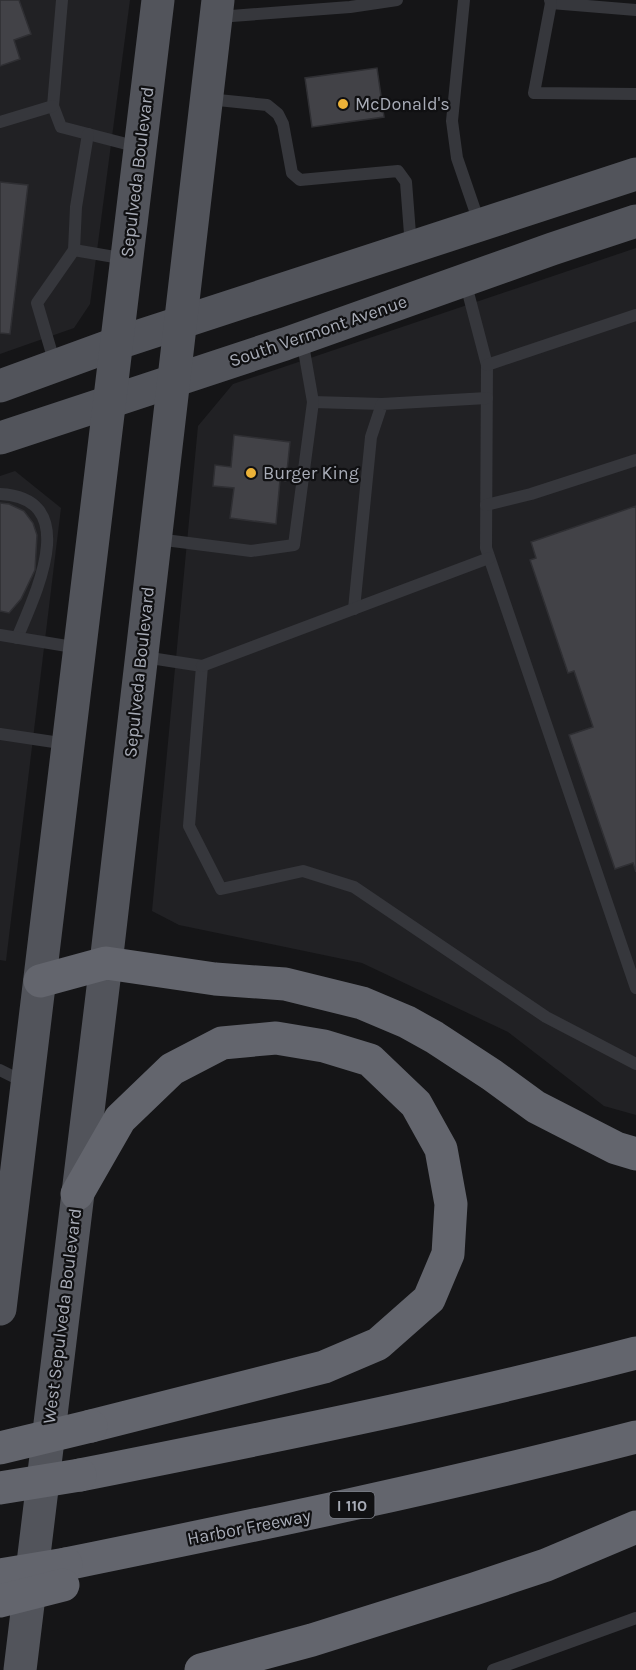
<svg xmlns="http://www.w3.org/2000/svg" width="636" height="1670" font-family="Karla,sans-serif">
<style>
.built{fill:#212124}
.building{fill:#424247;stroke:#2f2f33;stroke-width:1.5}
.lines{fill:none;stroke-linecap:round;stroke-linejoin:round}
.lane{stroke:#36373c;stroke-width:12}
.primary{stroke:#52545b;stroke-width:33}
.highway{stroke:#63656d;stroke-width:33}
.highway-bridge{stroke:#63656d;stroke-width:33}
.poi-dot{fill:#ecb238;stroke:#101012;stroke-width:2}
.labels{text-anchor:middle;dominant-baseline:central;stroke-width:4.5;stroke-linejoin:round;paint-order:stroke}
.shield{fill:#101012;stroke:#7a7d86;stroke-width:1.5}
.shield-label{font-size:16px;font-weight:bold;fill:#a8acb7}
.poi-label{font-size:18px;fill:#a8acb7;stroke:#101012;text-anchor:start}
.street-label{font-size:18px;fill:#a8acb7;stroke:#101012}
</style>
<rect width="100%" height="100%" fill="#151517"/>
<g class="built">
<polygon points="0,0 130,0 90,304 74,328 0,354"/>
<polygon points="636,248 636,1115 604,1106 508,1032 362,963 179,925 152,911 198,426 233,384"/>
<polygon points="15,471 61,508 6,961 0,960 0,476"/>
</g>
<g class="building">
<polygon points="0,0 19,0 31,34 14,40 20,59 0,66"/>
<polygon points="377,68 384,117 312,127 305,78"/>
<polygon points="0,182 28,185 10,334 0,333"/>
<polygon points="234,435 290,442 286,481 280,480 276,524 230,518 234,488 213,486 215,465 231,467"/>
<polygon points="0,503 9,504 24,511 33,523 37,535 35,570 21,599 9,613 0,611"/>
<polygon points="636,506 636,872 633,863 615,869 569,735 593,727 574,671 568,673 530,560 536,558 531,542"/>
</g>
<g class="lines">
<g class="lane">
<polyline points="62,0 53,106 61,127 138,147"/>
<polyline points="464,0 452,121 457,158 480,225"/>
<polyline points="550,0 551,3 636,10"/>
<polyline points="551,3 534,93 636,94"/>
<polyline points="218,17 350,7 397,0"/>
<polyline points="208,99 267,105 278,114 283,124 292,173 300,180 398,171 406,182 411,247"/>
<polyline points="0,122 53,106"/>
<polyline points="74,250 126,259"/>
<polyline points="465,281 487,365 486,548 636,988"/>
<polyline points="55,364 37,303 74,250 76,207 88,134"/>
<polyline points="487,365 636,315"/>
<polyline points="313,402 382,404"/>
<path d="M0,494c83,4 35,101 17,144"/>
<polyline points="486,505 531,494 636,460"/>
<polyline points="157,539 251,551 294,545 313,402 302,339"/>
<polyline points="354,609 371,437 382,404 487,398"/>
<polyline points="0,635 79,648"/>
<polyline points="144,657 202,666 189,826 221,889 303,871 354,887 546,1017 636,1064"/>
<polyline points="202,666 489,558"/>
<polyline points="0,734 67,744"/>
<polyline points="0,1070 26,1083"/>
<polyline points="493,1670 636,1618"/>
</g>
<g class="primary">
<polyline points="0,386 115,344 636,174"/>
<polyline points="0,438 285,344 552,249 636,221"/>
<polyline points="0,1309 158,0"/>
<polyline points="20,1670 106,963 218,0"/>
</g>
<g class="highway">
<polyline points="40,981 106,963 215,979 285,984 362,1003 407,1022 434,1037 492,1075 536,1107 616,1148 636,1154"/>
<polyline points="77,1194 120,1119 172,1069 222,1043 276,1038 324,1046 370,1060 416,1104 441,1149 451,1204 448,1254 429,1299 378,1344 324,1367 91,1426"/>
<path d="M80,1475c186,-37 372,-74 556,-122"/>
<path d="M66,1564c191,-39 381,-78 570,-127"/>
<polyline points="201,1670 312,1640 474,1589 546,1565 636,1527"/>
</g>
<g class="highway-bridge">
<polyline points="0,1448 91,1426"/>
<polyline points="0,1488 80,1475"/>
<polyline points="0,1575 66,1564"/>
<polyline points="0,1601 63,1585"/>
</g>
</g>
<g class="poi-dot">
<circle cx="343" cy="104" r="6"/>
<circle cx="251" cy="473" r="6"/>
</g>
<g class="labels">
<rect class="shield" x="329.5" y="1492" width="45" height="26" rx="4.5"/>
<g class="shield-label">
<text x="352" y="1505">I 110</text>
</g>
<g class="poi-label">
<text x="355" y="104">McDonald's</text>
<text x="263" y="473">Burger King</text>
</g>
<g class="street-label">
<text transform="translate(137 172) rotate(-83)">Sepulveda Boulevard</text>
<text transform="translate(318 331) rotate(-19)">South Vermont Avenue</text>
<text transform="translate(139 672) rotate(-84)">Sepulveda Boulevard</text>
<text transform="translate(62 1316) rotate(-83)">West Sepulveda Boulevard</text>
<text transform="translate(249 1527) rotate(-11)">Harbor Freeway</text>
</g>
</g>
</svg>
